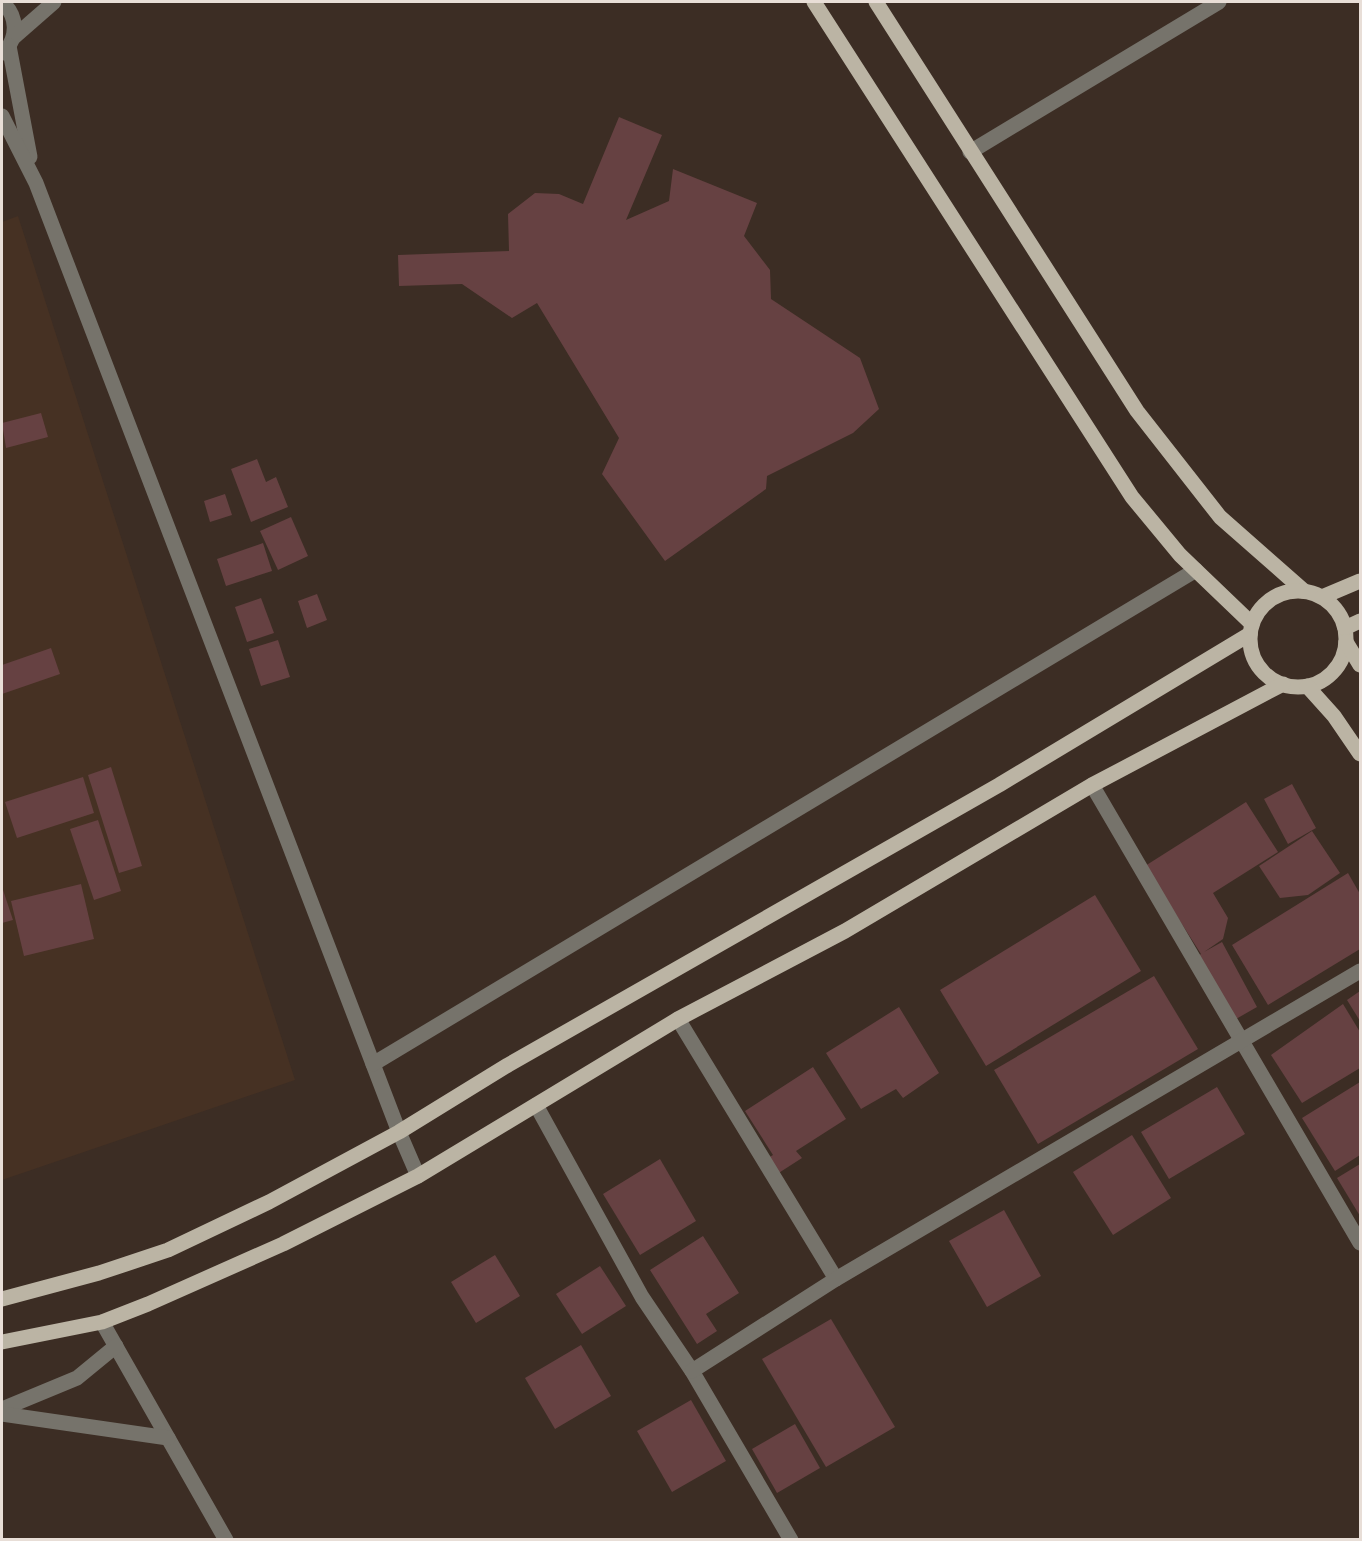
<svg xmlns="http://www.w3.org/2000/svg" width="1362" height="1541" font-family="Arial,sans-serif">
<style>
.built{fill:#463123}
.building{fill:#664142}
.lines{fill:none;stroke-linecap:round;stroke-linejoin:round}
.minor{stroke:#76736b;stroke-width:15}
.major{stroke:#bbb4a4;stroke-width:15}
</style>
<rect width="100%" height="100%" fill="#3c2d24"/>
<polygon class="built" points="18,216 295,1080 2,1180 2,222"/>
<g class="building">
<polygon points="619,117 662,135 626,220 669,201 673,169 757,203 744,236 770,270 771,299 860,358 879,409 853,433 767,476 766,489 665,561 602,474 619,438 537,303 512,318 462,284 399,286 398,255 509,251 508,214 535,193 559,194 583,204"/>
<polygon points="41,413 48,437 6,448 2,423"/>
<polygon points="257,459 266,482 276,477 288,507 251,522 231,469"/>
<polygon points="225,494 232,515 210,522 204,501"/>
<polygon points="291,517 308,556 278,570 260,531"/>
<polygon points="263,543 272,571 226,586 217,559"/>
<polygon points="317,594 327,620 307,628 298,601"/>
<polygon points="261,598 274,633 247,642 235,607"/>
<polygon points="278,640 290,677 261,686 249,649"/>
<polygon points="51,648 60,674 2,694 2,665"/>
<polygon points="111,767 142,866 119,873 88,775"/>
<polygon points="83,777 94,813 17,838 5,802"/>
<polygon points="1292,784 1316,828 1288,844 1264,799"/>
<polygon points="1246,802 1278,852 1213,893 1228,918 1223,939 1204,952 1222,942 1257,1007 1229,1023 1194,958 1201,954 1145,866"/>
<polygon points="98,820 121,891 94,900 70,829"/>
<polygon points="1312,831 1340,873 1308,895 1280,898 1259,866"/>
<polygon points="1348,873 1360,894 1360,949 1268,1005 1232,945"/>
<polygon points="81,884 94,939 24,956 11,901"/>
<polygon points="2,887 13,920 2,923"/>
<polygon points="1095,895 1141,971 986,1066 940,990"/>
<polygon points="1154,976 1198,1049 1038,1144 994,1070"/>
<polygon points="1360,991 1360,1021 1347,1000"/>
<polygon points="1343,1004 1360,1032 1360,1068 1302,1103 1271,1055"/>
<polygon points="899,1007 939,1073 903,1098 896,1089 861,1109 826,1053"/>
<polygon points="813,1067 846,1119 796,1151 802,1158 774,1176 763,1161 773,1155 745,1111"/>
<polygon points="1360,1082 1360,1155 1335,1171 1302,1118"/>
<polygon points="1217,1087 1245,1134 1169,1179 1141,1132"/>
<polygon points="1132,1135 1171,1198 1113,1235 1073,1172"/>
<polygon points="660,1159 696,1221 640,1255 603,1194"/>
<polygon points="1360,1164 1360,1216 1337,1178"/>
<polygon points="1004,1210 1041,1276 987,1307 949,1241"/>
<polygon points="703,1236 739,1293 706,1314 717,1331 697,1344 650,1270"/>
<polygon points="495,1255 520,1296 476,1323 451,1282"/>
<polygon points="600,1266 626,1306 582,1334 556,1294"/>
<polygon points="831,1319 895,1427 826,1467 762,1359"/>
<polygon points="581,1345 611,1396 555,1429 525,1378"/>
<polygon points="691,1400 726,1461 672,1492 637,1431"/>
<polygon points="795,1424 820,1468 777,1493 752,1449"/>
</g>
<g class="lines">
<g class="minor">
<path d="M2,2c16,14 16,35 2,51"/>
<polyline points="14,37 54,2"/>
<polyline points="9,46 30,157"/>
<polyline points="2,116 36,183 399,1132 418,1176"/>
<polyline points="970,152 1219,2"/>
<polyline points="1092,785 1360,1243"/>
<polyline points="678,1019 836,1279"/>
<polyline points="373,1064 1196,570"/>
<polyline points="536,1105 642,1297 692,1371 791,1540"/>
<polyline points="102,1322 226,1540"/>
<polyline points="692,1371 836,1279 1360,971"/>
<polyline points="2,1409 77,1378 116,1346"/>
<polyline points="2,1414 168,1438"/>
</g>
<g class="major">
<polyline points="814,2 1132,497 1180,555 1252,624"/>
<polyline points="876,2 1137,411 1220,517 1304,591"/>
<circle cx="1298" cy="639" r="48"/>
<polyline points="1322,597 1360,581"/>
<polyline points="1345,628 1360,621"/>
<polyline points="1346,642 1360,665"/>
<polyline points="1307,686 1334,716 1360,754"/>
<polyline points="2,1299 99,1273 168,1250 269,1202 399,1132 508,1065 999,785 1250,634"/>
<polyline points="2,1342 102,1322 148,1304 283,1244 418,1176 678,1019 845,931 1092,785 1283,684"/>
</g>
</g>
<rect width="1362" height="1541" fill="none" stroke="#e8ded7" stroke-width="6"/>
</svg>
